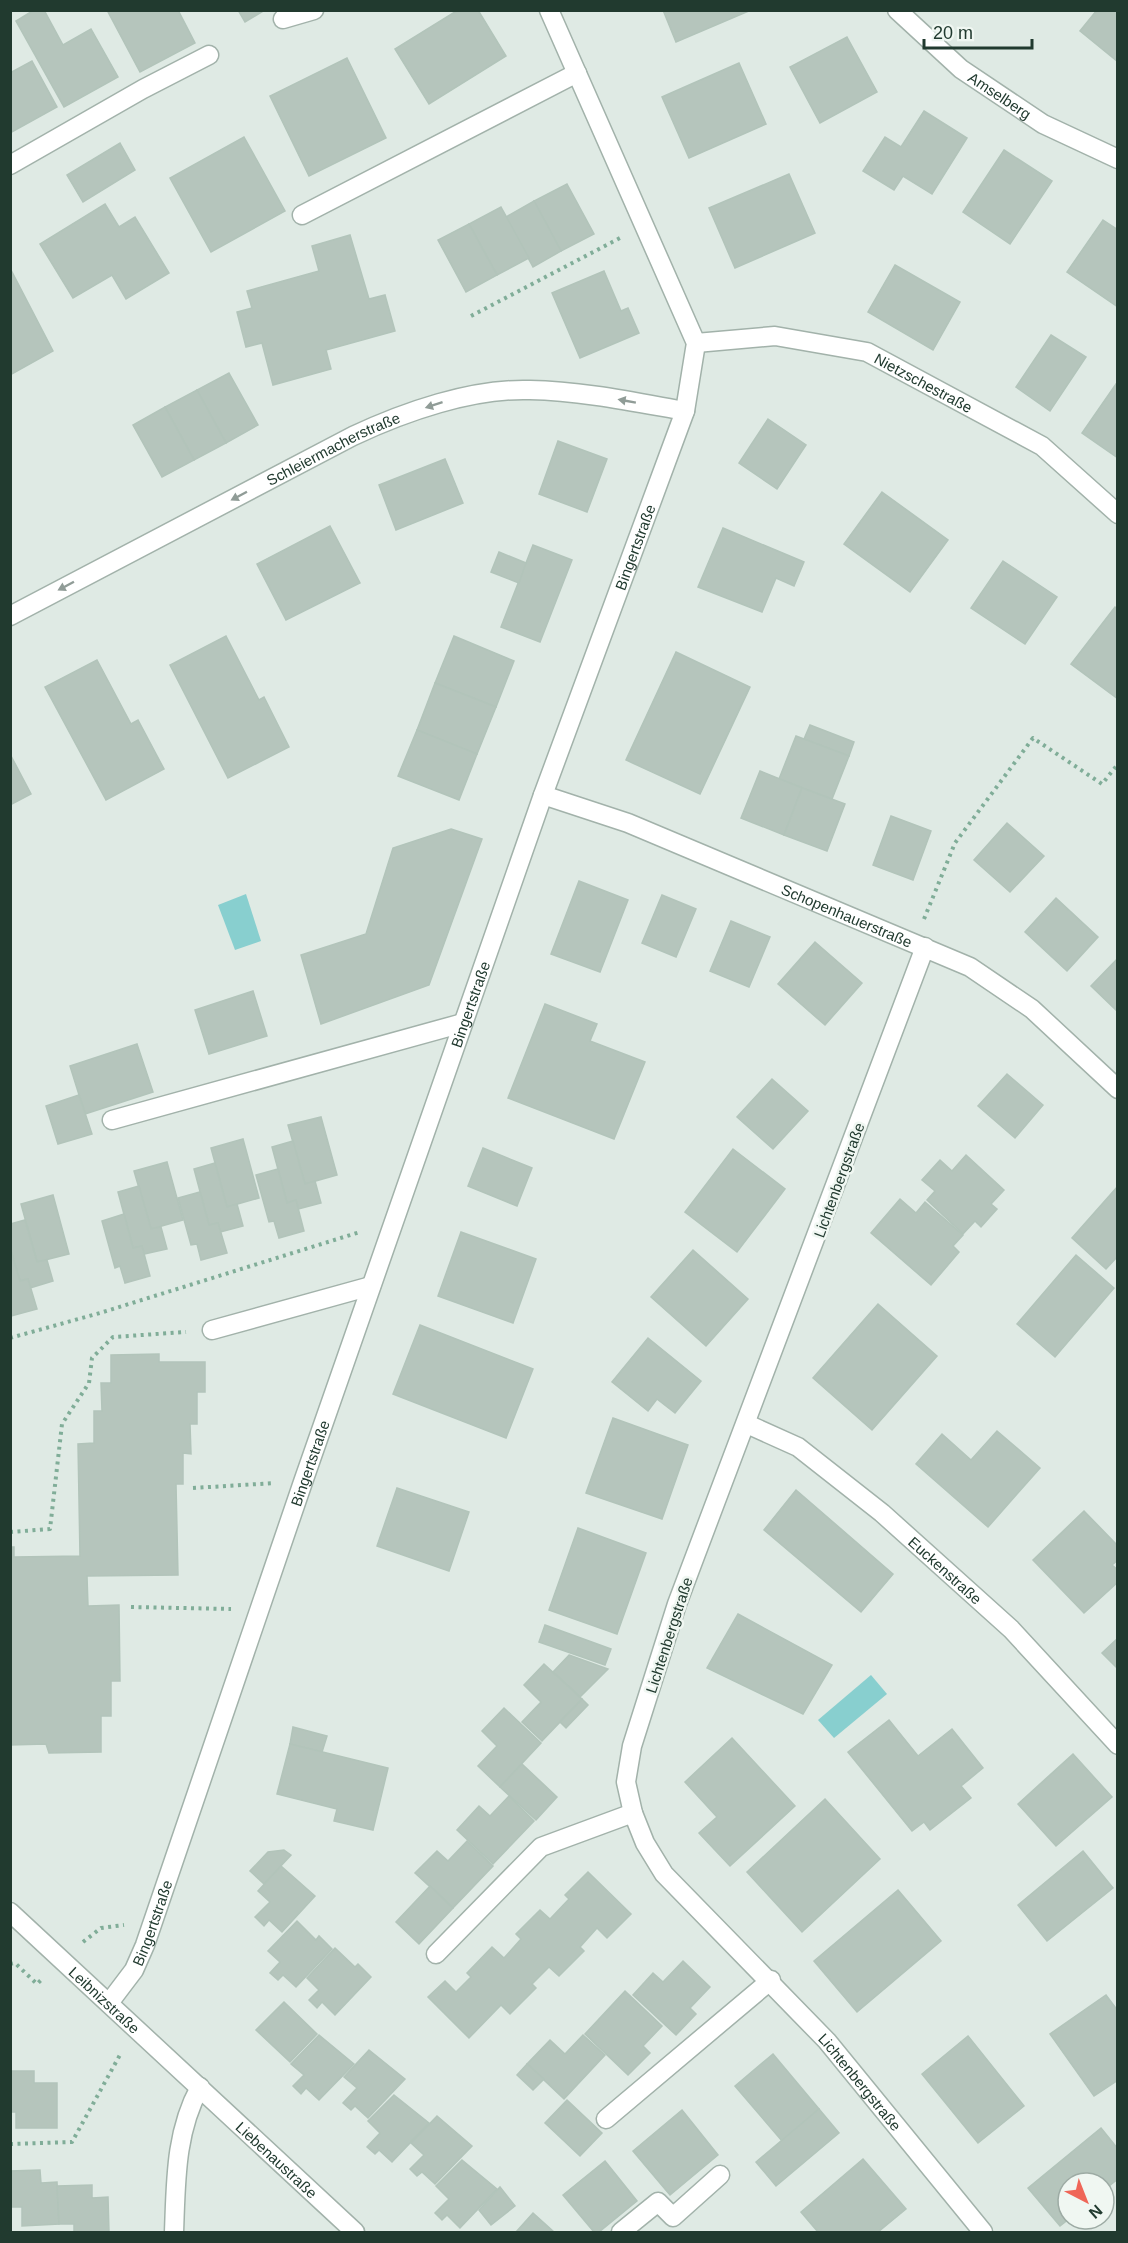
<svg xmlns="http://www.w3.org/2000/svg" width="1128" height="2243" font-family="Helvetica,sans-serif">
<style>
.water{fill:#88cfcf}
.building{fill:#b5c5bc;stroke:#b2c4ba;stroke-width:1.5}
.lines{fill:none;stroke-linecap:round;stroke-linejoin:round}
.lane-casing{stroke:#a2b2aa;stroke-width:21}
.street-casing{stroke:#a2b2aa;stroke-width:21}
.path{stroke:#80ad98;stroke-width:4;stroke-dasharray:3 4.5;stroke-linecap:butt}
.lane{stroke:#fff;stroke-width:18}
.street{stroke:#fff;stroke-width:18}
.oneway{fill:#909c97}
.labels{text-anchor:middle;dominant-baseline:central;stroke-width:5;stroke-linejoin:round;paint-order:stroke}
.street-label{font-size:15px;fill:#213a2f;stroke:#f0f7f2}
</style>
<rect width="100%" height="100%" fill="#dfeae4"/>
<g class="water">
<polygon points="246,894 261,941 235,950 218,905"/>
<polygon points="871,1675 887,1694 834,1738 818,1720"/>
</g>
<g class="building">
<polygon points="34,10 44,10 63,45 91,29 118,77 64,107 16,21"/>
<polygon points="107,10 178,10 195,43 140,72"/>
<polygon points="238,10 265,10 245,22"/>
<polygon points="458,10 478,10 506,56 429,104 395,49"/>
<polygon points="663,10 751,10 676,42"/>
<polygon points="1097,10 1118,10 1118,62 1080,31"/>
<polygon points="847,37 877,92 820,123 790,67"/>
<polygon points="347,58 386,138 309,176 270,96"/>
<polygon points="32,61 57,107 10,133 10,73"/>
<polygon points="739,63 766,124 689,158 662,97"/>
<polygon points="924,111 967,138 932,194 903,176 894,190 863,171 885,137 901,147"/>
<polygon points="244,137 285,211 211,252 170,178"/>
<polygon points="120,143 135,170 83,202 67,175"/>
<polygon points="1004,150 1052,181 1010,244 963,212"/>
<polygon points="789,174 815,233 735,268 709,208"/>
<polygon points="567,184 594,234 561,251 534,201"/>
<polygon points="534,201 561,251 533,267 506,217"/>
<polygon points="105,204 119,227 135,217 169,273 126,299 112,275 73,298 40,244"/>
<polygon points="501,207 529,258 497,275 469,224"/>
<polygon points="1103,220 1118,230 1118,307 1067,272"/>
<polygon points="469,224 497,275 466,292 438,240"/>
<polygon points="350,235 369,299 385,295 395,331 326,350 331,369 273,385 262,343 246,347 237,312 252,308 247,291 319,271 312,246"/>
<polygon points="895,265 960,302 933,350 868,312"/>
<polygon points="10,268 53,351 10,375"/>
<polygon points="604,271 621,311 628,308 639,333 580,358 552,293"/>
<polygon points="1051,335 1086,357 1050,411 1016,387"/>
<polygon points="229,373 258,425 226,443 197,390"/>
<polygon points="1116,384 1118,385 1118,458 1082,433"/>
<polygon points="197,390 226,443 194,460 165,407"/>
<polygon points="165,407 194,460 162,477 133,425"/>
<polygon points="768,419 806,445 777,489 739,463"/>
<polygon points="558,441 607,459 587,512 539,494"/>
<polygon points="445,459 463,503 396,530 379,485"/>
<polygon points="882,492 948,540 910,592 844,544"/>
<polygon points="330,526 360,583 286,620 257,564"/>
<polygon points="723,528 804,562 794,586 776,578 762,612 698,587"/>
<polygon points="533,545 572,560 540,642 501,627"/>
<polygon points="499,552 526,563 519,583 491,572"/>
<polygon points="1003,561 1057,597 1025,644 971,608"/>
<polygon points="1115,607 1118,609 1118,699 1071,664"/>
<polygon points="226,636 259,700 264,697 289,747 228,778 170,665"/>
<polygon points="454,636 514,661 496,707 435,683"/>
<polygon points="676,652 750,687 700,794 626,760"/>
<polygon points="97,660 131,724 138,720 164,769 106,800 45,687"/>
<polygon points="435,683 496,707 477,754 417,730"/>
<polygon points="810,725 854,742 849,756 804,739"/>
<polygon points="417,730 477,754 459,800 398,776"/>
<polygon points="796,736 849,756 832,799 779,779"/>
<polygon points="10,754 31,794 10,805"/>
<polygon points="760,771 802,788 784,835 741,818"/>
<polygon points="802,788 845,804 827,851 784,835"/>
<polygon points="891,816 931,831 913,880 873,865"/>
<polygon points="1007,823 1044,856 1010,892 974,860"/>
<polygon points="451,829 482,839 429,985 321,1024 301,955 366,934 393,848"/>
<polygon points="579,881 628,900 600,972 551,954"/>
<polygon points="662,895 696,909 676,957 642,943"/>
<polygon points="1056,898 1098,937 1067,971 1025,932"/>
<polygon points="731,921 770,937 749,987 710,971"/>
<polygon points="815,942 862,983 825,1025 778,984"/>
<polygon points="1118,958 1118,1012 1091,986"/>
<polygon points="253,991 267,1036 209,1054 195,1010"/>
<polygon points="545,1004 597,1024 590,1041 645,1062 614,1139 508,1098"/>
<polygon points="137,1044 153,1092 85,1114 70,1066"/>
<polygon points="1007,1074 1043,1105 1015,1138 978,1106"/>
<polygon points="772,1079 808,1111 773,1149 737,1117"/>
<polygon points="79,1095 92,1134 58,1144 46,1106"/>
<polygon points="321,1117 337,1175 305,1184 288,1125"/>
<polygon points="243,1139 259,1198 227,1207 211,1148"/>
<polygon points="293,1141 305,1184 315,1181 321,1203 298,1209 296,1200 287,1203 272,1147"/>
<polygon points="483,1148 532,1168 517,1206 468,1186"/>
<polygon points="733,1149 785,1189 737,1252 685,1212"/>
<polygon points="966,1155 1004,1190 991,1204 997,1209 981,1227 975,1221 963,1234 927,1200 935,1191 922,1180 940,1160 952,1171"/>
<polygon points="167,1162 183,1220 151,1229 134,1171"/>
<polygon points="215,1163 227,1207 237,1204 243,1226 220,1232 218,1223 209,1225 194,1169"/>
<polygon points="278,1169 287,1203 296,1200 304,1231 279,1238 274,1221 269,1222 256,1175"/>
<polygon points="139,1186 151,1229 161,1227 167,1249 144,1254 142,1246 133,1248 118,1192"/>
<polygon points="1118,1186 1118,1256 1106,1269 1072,1238"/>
<polygon points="200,1192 209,1225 218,1223 227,1253 201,1260 197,1244 191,1245 178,1198"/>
<polygon points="53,1195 69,1254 37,1262 21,1204"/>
<polygon points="900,1199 916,1213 925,1202 963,1235 953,1246 959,1252 931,1285 871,1233"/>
<polygon points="124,1214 133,1248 142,1246 150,1276 125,1283 120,1266 115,1268 102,1221"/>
<polygon points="25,1220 37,1262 47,1260 53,1281 30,1288 28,1279 20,1281 10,1248 10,1224"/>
<polygon points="461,1232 536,1259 513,1323 438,1296"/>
<polygon points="10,1248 20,1281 28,1279 37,1309 11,1316"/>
<polygon points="693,1250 748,1299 706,1346 651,1297"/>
<polygon points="1076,1255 1114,1288 1055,1357 1017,1324"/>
<polygon points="878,1304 937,1356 872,1430 813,1378"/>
<polygon points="420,1325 533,1369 506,1438 393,1394"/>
<polygon points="648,1338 701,1381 675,1413 657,1399 648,1411 612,1382"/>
<polygon points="159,1354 159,1362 205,1362 205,1392 197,1392 197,1424 190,1424 191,1454 183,1453 183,1484 176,1484 178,1575 87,1576 88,1606 119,1605 120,1681 111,1681 111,1716 101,1716 101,1752 49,1753 46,1744 10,1745 10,1547 14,1547 14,1557 80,1556 78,1444 94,1443 94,1411 102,1411 101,1383 111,1383 111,1355"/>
<polygon points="613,1418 688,1445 662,1519 586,1493"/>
<polygon points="997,1431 1040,1468 988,1527 916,1464 942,1434 971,1460"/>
<polygon points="397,1488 469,1512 449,1571 377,1546"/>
<polygon points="796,1490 893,1574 861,1612 764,1530"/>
<polygon points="1084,1511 1118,1546 1118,1560 1112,1565 1118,1570 1118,1582 1084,1613 1033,1560"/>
<polygon points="578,1528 646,1553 617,1634 549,1610"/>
<polygon points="738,1614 832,1665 803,1714 707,1668"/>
<polygon points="545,1625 611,1649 605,1665 539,1642"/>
<polygon points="1118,1638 1118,1669 1102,1653"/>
<polygon points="569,1655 608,1669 580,1697 553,1672"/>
<polygon points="544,1664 582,1699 542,1741 522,1722 541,1702 524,1685"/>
<polygon points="582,1699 588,1705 566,1728 560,1722"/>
<polygon points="504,1708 541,1743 500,1787 478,1766 497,1746 482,1731"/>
<polygon points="889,1720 918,1756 952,1729 983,1768 961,1786 971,1798 930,1830 924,1822 912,1831 848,1752"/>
<polygon points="293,1727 327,1736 322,1752 290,1744"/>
<polygon points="732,1738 795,1806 730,1866 699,1833 717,1817 685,1782"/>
<polygon points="290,1744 388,1768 373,1830 334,1821 337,1809 277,1794"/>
<polygon points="1073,1754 1112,1797 1056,1846 1018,1804"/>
<polygon points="522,1764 557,1797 536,1820 500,1787"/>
<polygon points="509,1796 534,1821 493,1864 457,1830 479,1806 490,1816"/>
<polygon points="825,1799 880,1859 802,1932 747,1872"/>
<polygon points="467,1841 493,1866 453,1908 415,1873 437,1851 448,1861"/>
<polygon points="284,1850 291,1855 264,1884 250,1871 268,1852"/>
<polygon points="1083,1851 1113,1888 1047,1941 1018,1905"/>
<polygon points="281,1866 315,1896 282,1932 269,1920 264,1926 255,1917 270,1902 258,1891"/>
<polygon points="588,1872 631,1914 607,1938 597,1928 580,1947 584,1951 559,1976 549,1967 532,1984 536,1988 510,2014 501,2005 469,2038 428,1997 445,1981 456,1992 471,1977 467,1973 492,1947 504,1958 521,1939 516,1934 540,1910 550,1919 569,1899 565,1895"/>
<polygon points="430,1886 453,1908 419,1944 396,1922"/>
<polygon points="898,1890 941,1941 857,2012 814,1961"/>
<polygon points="297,1921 316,1940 319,1936 332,1949 296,1987 283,1975 278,1980 270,1973 280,1962 268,1951"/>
<polygon points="335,1948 355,1967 358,1964 371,1977 335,2015 322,2002 317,2008 309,2000 319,1990 307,1978"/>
<polygon points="683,1961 710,1987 690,2008 696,2014 676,2035 633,1995 653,1973 663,1982"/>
<polygon points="625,1991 662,2026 643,2046 650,2053 628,2075 585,2034"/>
<polygon points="1106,1995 1118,2011 1118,2080 1094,2096 1050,2034"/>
<polygon points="284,2002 317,2034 290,2062 256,2030"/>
<polygon points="319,2035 354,2064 319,2100 306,2088 301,2094 293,2086 304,2075 291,2064"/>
<polygon points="583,2035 605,2055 564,2099 527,2064 550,2040 565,2054"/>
<polygon points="968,2036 1024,2106 978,2143 922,2074"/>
<polygon points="369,2050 405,2079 368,2118 355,2106 351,2110 343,2103 357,2088 344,2077"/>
<polygon points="773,2054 819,2109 782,2141 735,2086"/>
<polygon points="527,2064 544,2079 533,2090 517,2075"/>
<polygon points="10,2071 34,2071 34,2083 57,2083 57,2128 16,2128 16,2112 10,2112"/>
<polygon points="394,2095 429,2123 392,2162 379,2150 375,2154 367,2147 380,2133 368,2121"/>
<polygon points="567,2100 602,2133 580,2156 545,2123"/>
<polygon points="819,2109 839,2133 776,2186 756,2162"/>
<polygon points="682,2110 718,2155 670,2195 633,2151"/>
<polygon points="437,2116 472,2146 435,2184 422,2172 417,2176 410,2169 424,2155 411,2143"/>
<polygon points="1101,2128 1118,2149 1118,2179 1104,2190 1104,2183 1068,2183 1069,2219 1060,2226 1028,2188"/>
<polygon points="863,2159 906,2209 878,2232 818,2232 801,2212"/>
<polygon points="462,2160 497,2189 460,2228 447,2215 442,2220 435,2213 449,2199 436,2186"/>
<polygon points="605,2161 637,2201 599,2232 594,2232 563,2195"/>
<polygon points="40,2170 41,2183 57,2182 59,2224 22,2226 22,2207 10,2207 10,2171"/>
<polygon points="92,2185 92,2198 108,2197 109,2232 74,2232 74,2224 59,2224 57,2186"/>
<polygon points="500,2187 515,2206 491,2225 479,2210"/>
<polygon points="533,2213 554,2232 516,2232"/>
</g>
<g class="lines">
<defs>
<g id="lane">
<polyline points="283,19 314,10"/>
<polyline points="10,165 143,89 209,55"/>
<polyline points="302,215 577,73"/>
<polyline points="112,1120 463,1023"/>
<polyline points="212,1330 371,1286"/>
<polyline points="436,1954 541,1847 633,1813"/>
<polyline points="606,2119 771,1980"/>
<polyline points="621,2232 658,2202 673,2217 720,2175"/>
</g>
<g id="street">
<path id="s1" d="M897,10l64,59 82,55 75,35"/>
<path id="s2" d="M696,343l79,-7 92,16 175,94 76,68"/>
<path id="s3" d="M10,616l343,-180c51,-24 119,-48 177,-46 52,1 104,12 155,21"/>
<path id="s4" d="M543,795l85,28 342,144 62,42 86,80"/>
<path id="s5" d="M925,947l-248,657 -45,142 -6,36 7,31 12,30 19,31 163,167 156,191"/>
<path id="s6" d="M747,1424l51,23 84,66 129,116 107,116"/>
<path id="s7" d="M10,1912l345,320"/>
<path id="s8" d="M109,2003l25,-33 11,-25 158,-463 240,-687 142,-384 11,-68 -147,-333"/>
<path d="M174,2232c2,-50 1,-100 26,-145"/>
</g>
</defs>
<use href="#lane" class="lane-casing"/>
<use href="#street" class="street-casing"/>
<g class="path">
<polyline points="471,316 620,238"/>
<polyline points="924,919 955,843 1033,738 1102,784 1118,764"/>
<polyline points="10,1338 100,1313 360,1232"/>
<polyline points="193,1488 275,1483"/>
<polyline points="10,1532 50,1529 62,1424 89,1383 92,1358 113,1337 186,1332"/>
<polyline points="131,1607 231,1609"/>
<polyline points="83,1942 101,1928 124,1925"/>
<polyline points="10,1964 15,1963 37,1984 42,1979"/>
<polyline points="10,2144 72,2142 121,2053"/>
</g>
<use href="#lane" class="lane"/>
<use href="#street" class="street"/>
</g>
<defs><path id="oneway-solid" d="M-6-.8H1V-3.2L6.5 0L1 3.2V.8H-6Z" transform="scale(1.5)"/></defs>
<g class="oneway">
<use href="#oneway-solid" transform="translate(627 401) rotate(-170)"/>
<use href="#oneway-solid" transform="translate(434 405) rotate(162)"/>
<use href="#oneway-solid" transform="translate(239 496) rotate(152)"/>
<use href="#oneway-solid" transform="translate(66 586) rotate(152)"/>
</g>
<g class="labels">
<g class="street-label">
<text stroke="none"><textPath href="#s1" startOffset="134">Amselberg</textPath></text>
<text stroke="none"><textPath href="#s2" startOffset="237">Nietzschestraße</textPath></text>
<text stroke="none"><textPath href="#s3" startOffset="364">Schleiermacherstraße</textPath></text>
<text stroke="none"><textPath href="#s8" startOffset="1550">Bingertstraße</textPath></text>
<text stroke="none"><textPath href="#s4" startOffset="327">Schopenhauerstraße</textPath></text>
<text stroke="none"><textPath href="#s8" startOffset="1064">Bingertstraße</textPath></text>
<text transform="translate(839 1180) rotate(-70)">Lichtenbergstraße</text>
<text stroke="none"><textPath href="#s8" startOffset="578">Bingertstraße</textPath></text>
<text stroke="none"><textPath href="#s6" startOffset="248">Euckenstraße</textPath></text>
<text transform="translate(669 1635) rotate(-72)">Lichtenbergstraße</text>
<text stroke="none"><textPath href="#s8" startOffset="92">Bingertstraße</textPath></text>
<text stroke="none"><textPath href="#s7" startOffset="129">Leibnizstraße</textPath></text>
<text stroke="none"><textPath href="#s5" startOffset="1274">Lichtenbergstraße</textPath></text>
<text stroke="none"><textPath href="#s7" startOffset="364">Liebenaustraße</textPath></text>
</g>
</g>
<rect width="1128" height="2243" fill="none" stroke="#213a2f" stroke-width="24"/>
<g transform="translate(1086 2201) rotate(138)"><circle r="28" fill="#f0f7f2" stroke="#9daba4" stroke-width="1.5"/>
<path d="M0-4.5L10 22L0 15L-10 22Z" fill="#ef6658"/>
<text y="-9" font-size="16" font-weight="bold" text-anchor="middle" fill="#213a2f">N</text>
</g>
<path d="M924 39v9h108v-9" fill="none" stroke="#213a2f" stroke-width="3"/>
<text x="933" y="39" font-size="18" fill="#213a2f" stroke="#f0f7f2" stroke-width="4.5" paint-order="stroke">20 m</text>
</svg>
